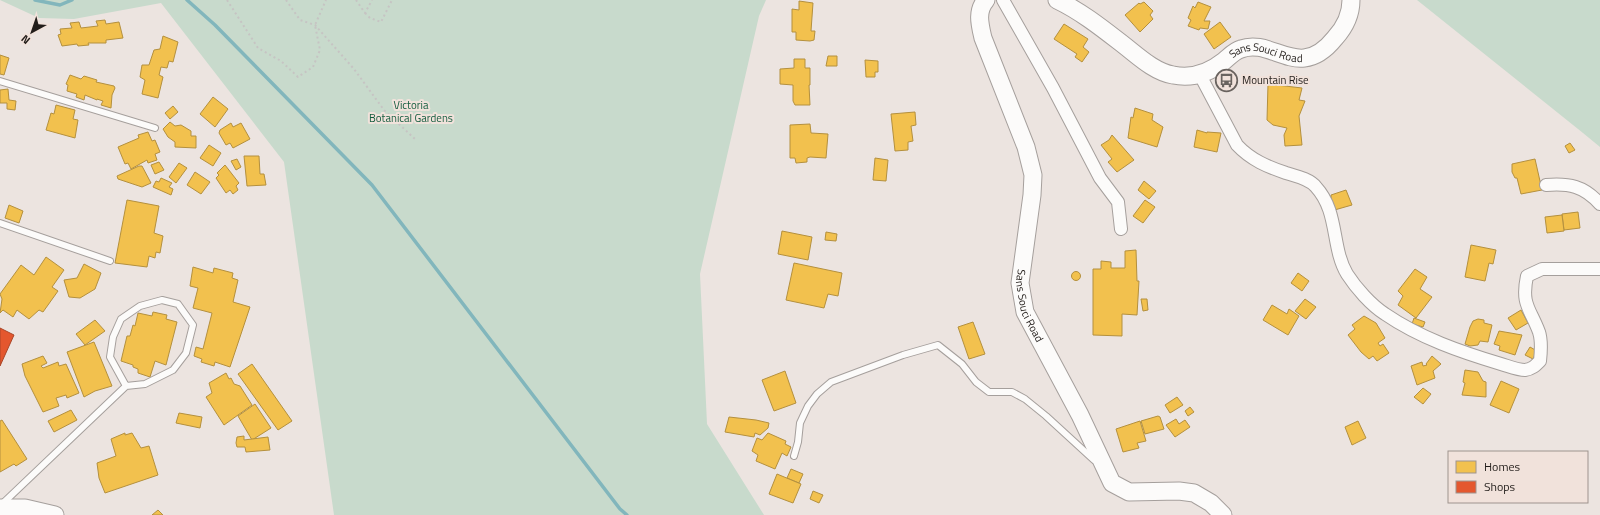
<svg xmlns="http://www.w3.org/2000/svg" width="1600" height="515" font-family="'Titillium Web',sans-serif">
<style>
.green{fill:#c8dacc}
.homes{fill:#f2c14e;stroke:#b4903e}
.shops{fill:#e4572e;stroke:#aa4628}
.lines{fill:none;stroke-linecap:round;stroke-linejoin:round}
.stream{stroke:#82b6bc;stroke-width:3.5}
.service-casing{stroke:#a59f9c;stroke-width:8}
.minor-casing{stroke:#a59f9c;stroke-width:14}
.secondary-casing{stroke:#a59f9c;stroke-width:19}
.path{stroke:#c6c4c3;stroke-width:2;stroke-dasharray:2 3;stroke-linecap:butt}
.service{stroke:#fcfbfa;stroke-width:6}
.minor{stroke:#fcfbfa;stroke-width:12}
.secondary{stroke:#fcfbfa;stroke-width:17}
.labels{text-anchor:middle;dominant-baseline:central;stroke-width:4;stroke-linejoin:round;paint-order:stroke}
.street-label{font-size:11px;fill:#221d1a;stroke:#f1e2db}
.poi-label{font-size:11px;fill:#221d1a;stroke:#f1e2db;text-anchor:start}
.park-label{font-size:11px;fill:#135c3e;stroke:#f1e2db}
</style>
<rect width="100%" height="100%" fill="#ece4e0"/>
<g class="green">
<polygon points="0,0 766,0 759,16 700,274 707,424 764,515 334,515 284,162 161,3 74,19 39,18"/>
<polygon points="1417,0 1600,0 1600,147 1583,133"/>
</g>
<g class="homes">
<polygon points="799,1 813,3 811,31 815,31 814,40 810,41 796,40 796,32 792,32 792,9 799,10"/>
<polygon points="1144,2 1153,11 1150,15 1153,19 1140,32 1125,15 1139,3 1140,4"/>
<polygon points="1198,2 1211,7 1204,21 1210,21 1208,29 1200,28 1199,30 1188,26 1191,20 1188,18 1193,6 1195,8"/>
<polygon points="105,20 106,24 119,22 123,38 106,40 106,43 88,43 89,45 78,46 77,44 62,46 58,35 61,34 60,29 72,28 70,23 79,22 81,28 98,26 96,21"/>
<polygon points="1220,22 1231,37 1214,49 1204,34"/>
<polygon points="1064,24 1088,39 1083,47 1089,52 1082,62 1075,57 1077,54 1054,39"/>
<polygon points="163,36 178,42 173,62 169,61 167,68 161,67 159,75 163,77 158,98 142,94 145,80 140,77 142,65 149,65 154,50 160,49"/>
<polygon points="0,55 9,58 4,75 0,74"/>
<polygon points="828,56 837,56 837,66 826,66"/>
<polygon points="794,59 805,59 805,68 810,68 810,85 809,85 810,105 795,105 793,101 793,85 780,84 780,69 794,68"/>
<polygon points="865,60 878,61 878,72 875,72 875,77 866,77"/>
<polygon points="70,75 81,79 84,76 97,80 96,82 114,86 115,88 112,95 111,108 101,105 103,101 97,99 97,100 85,95 84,100 76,97 77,94 67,91 68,85 66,84"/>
<polygon points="1268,84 1302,88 1299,100 1305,101 1299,116 1302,145 1285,146 1284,135 1287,128 1273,125 1267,120"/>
<polygon points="8,89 9,100 16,101 15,110 7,109 7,103 0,103 0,90"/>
<polygon points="213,97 228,109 215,127 200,114"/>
<polygon points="56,105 75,110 73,119 78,120 75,138 46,130 51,113 54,114"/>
<polygon points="173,106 178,112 170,119 165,113"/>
<polygon points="1135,108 1153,114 1152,120 1163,127 1157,147 1128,138 1131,117 1133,118"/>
<polygon points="915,112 916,125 911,126 913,141 908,142 908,150 895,151 891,114"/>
<polygon points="170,122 175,126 181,125 191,131 191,136 196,136 196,148 175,147 175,142 168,137 163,129"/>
<polygon points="231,123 233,127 241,123 250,139 233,148 230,143 226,145 219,133 220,130"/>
<polygon points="810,124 811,133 828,134 826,158 810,157 807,158 807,162 796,163 795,158 790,158 790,125"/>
<polygon points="1197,130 1207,133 1207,132 1221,133 1217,152 1194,147"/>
<polygon points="148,132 152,141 155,140 160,152 155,154 157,160 148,163 147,160 131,169 128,163 125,164 118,147 139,138 138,135"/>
<polygon points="1112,135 1134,160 1117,172 1108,162 1112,159 1101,145 1109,140"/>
<polygon points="1570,143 1575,150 1569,153 1565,146"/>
<polygon points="209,145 221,153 213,166 200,158"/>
<polygon points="244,156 259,156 260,174 264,174 266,185 247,186"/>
<polygon points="875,158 888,160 886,181 873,180"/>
<polygon points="237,159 241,167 236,170 231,161"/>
<polygon points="1535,159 1542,190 1521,194 1517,178 1515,178 1512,172 1512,164"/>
<polygon points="159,162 164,170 155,174 151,165"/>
<polygon points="179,163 187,168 176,183 169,177"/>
<polygon points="225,165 239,183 236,186 238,190 233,194 230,190 226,193 216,178 219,175 217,173"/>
<polygon points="139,166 142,166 151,183 142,187 118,179 117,176"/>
<polygon points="195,172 210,182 201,194 187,185"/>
<polygon points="161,178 172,183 169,187 173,189 171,195 153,187 156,181 159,182"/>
<polygon points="1144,181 1156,191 1149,199 1138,190"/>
<polygon points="1346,190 1352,205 1331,211 1328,199 1331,198 1331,195"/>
<polygon points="127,200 159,206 154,233 163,236 160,253 156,252 155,258 149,256 147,267 115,263"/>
<polygon points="1145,200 1155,207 1143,223 1133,216"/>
<polygon points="9,205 23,211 19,223 5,218"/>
<polygon points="1578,212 1580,228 1564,230 1562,214"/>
<polygon points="1562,215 1564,231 1547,233 1545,217"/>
<polygon points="782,231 812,237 808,260 778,254"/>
<polygon points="826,232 837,234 836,241 825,240"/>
<polygon points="1471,245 1496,250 1493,264 1489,263 1485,281 1465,277"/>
<polygon points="1136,250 1137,281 1139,281 1137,315 1122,314 1122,336 1093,335 1093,269 1101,269 1101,261 1111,262 1111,268 1125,268 1125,251"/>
<polygon points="46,257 64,270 52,287 58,291 43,312 39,310 29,319 17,310 13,317 3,310 0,313 2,299 0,294 21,265 34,275"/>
<polygon points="794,263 842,273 838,296 828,294 824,308 786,300"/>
<polygon points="84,264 101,273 95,289 80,298 69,297 64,280 77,278"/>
<polygon points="193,267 213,273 214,268 233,273 232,278 238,280 233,302 250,307 230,367 215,362 214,366 201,362 202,359 194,356 196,347 203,349 212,313 193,308 198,288 190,286"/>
<polygon points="1415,269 1427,277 1420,289 1432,297 1416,318 1398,305 1403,296 1398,291"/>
<circle cx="1076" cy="276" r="4.5"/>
<polygon points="1298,273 1309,281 1302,291 1291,283"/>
<polygon points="1141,299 1147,299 1148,310 1143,311"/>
<polygon points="1305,299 1316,307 1306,319 1295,311"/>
<polygon points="1272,305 1287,314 1289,309 1299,316 1288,335 1263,320"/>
<polygon points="1521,310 1528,323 1516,330 1508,318"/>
<polygon points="153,312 167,315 166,319 177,322 166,365 155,361 150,377 138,373 138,369 133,367 133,365 121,361 127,336 130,336 133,325 135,326 138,313 152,316"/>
<polygon points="1364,316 1376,323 1385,338 1378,343 1380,346 1383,344 1389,353 1377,361 1373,356 1369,359 1361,352 1348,335 1355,329 1352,325"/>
<polygon points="1414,318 1425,322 1423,327 1412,324"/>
<polygon points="1478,319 1484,320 1484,323 1492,325 1488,342 1480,341 1478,345 1470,346 1465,344 1470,327 1473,321"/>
<polygon points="95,320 105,331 85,345 76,334"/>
<polygon points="973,322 985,354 969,359 958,327"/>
<polygon points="1499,331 1522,335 1515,355 1499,350 1500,346 1494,344"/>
<polygon points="94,342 112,386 95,391 84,397 67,352"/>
<polygon points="1530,347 1537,351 1533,359 1525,355"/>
<polygon points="43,356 47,363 41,366 43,368 58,362 59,366 66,364 79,393 67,398 66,395 56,398 59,406 43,412 25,376 22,364"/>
<polygon points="1432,356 1441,364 1433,371 1435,378 1417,385 1411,366 1422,362 1423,366 1427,365 1426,364"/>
<polygon points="252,364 292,421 278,430 238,374"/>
<polygon points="1465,370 1478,372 1483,381 1486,382 1486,397 1462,395 1465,383 1463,382"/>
<polygon points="785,371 796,403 774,411 762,380"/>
<polygon points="226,373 229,379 231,378 234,384 240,386 252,405 224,425 206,397 212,393 209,383"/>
<polygon points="1501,381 1519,389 1509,413 1490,405"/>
<polygon points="1423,388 1431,394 1423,404 1414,397"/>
<polygon points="1177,397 1183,405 1170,413 1165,405"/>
<polygon points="255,404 271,428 252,440 238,416"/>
<polygon points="1190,407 1194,412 1188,416 1185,411"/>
<polygon points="71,410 77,420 54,432 48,421"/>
<polygon points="179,413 202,417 200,428 176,423"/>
<polygon points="1158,416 1160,417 1164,429 1145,434 1141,421"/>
<polygon points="729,417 756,420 769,423 768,428 760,435 755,433 754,437 725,432"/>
<polygon points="1176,419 1179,424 1185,420 1190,427 1175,437 1166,425"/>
<polygon points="2,420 27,459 16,466 14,464 0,472 0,421"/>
<polygon points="1140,421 1146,441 1137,443 1139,448 1123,452 1116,429"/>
<polygon points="1358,421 1366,438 1352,445 1345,427"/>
<polygon points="125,433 125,435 132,433 141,448 149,446 158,475 105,493 99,478 97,463 116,456 111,439"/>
<polygon points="768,433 786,441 785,444 791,447 787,456 782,453 775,469 756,461 758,455 752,451 757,438 762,440"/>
<polygon points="244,436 244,440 268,437 270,450 246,452 245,447 237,447 236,443 237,437"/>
<polygon points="791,469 803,474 799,483 787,478"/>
<polygon points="777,474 801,484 793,503 769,494"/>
<polygon points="813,491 823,495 819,503 810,499"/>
<polygon points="158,510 163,515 152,515"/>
</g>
<polygon class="shops" points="0,328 14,335 0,366"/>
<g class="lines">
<g class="stream">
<polyline points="35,0 60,5 72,0"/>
<polyline points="187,0 215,25 372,185 620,509 627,515"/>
</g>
<defs>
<g id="service">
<polyline points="0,81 155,128"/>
<polyline points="0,223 110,261"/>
<polyline points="794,456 798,442 800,423 808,406 817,394 831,382 903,355 938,345 962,364 976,382 989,392 1012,392 1025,399 1046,416 1094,460"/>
<polyline points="1,505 126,386 145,384 173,370 186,353 193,325 178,304 162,300 140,306 121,319 113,337 110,357 126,386"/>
</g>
<g id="minor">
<polyline points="1003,0 1053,88 1100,178 1118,202 1121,229"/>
<path d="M1200,75l37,70c14,15 31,22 49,28 10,3 24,6 30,14 23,25 15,60 31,87 9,14 24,31 38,40 35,24 76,38 116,50 7,2 17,6 24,6 7,-1 10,-4 15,-9 1,-9 2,-20 -1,-29 -9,-24 -18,-27 -12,-56l15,-7h58"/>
<path d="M1546,185c23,-2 38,1 54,19"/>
</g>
<g id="secondary">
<path id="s1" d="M986,0c-10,11 -6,25 -3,38l43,109 7,28 -1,20 -12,88 5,29 55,103 32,68 17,9 50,-1 15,2 17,10 12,12"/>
<path id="s2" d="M1057,0c25,12 46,29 68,46 14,11 30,26 48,29 19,4 36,-2 51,-14 5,-4 10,-10 17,-12 32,-12 58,34 94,-11 10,-11 16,-23 16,-38"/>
<polyline points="0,508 25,508 55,515"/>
</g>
</defs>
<use href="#service" class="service-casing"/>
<use href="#minor" class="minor-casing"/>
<use href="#secondary" class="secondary-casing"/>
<g class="path">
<polyline points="227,0 258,48 281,61 298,77 313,67 320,50 315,25 326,0"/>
<polyline points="286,0 300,20 315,25 354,69 384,110 416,140"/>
<polyline points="356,0 365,13 372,0"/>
<polyline points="365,13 370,18 381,22 392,0"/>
</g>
<use href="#service" class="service"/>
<use href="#minor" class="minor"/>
<use href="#secondary" class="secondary"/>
</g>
<defs>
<symbol id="bus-ring" viewBox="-11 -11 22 22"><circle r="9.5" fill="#f1e2db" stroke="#69635f" stroke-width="1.5"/><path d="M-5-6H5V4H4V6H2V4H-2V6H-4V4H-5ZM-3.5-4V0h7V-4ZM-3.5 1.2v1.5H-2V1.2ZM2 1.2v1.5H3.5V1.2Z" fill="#69635f"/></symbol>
</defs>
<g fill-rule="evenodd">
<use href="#bus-ring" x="1214" y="68" width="25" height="25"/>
</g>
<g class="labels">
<g class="street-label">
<text stroke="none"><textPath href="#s2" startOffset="240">Sans Souci Road</textPath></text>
<text stroke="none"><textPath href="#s1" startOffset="319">Sans Souci Road</textPath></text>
</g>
<g class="poi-label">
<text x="1242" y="80">Mountain Rise</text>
</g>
<g class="park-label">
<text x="411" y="105">Victoria<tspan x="411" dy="13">Botanical Gardens</tspan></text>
</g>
</g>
<rect x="1448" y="451" width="140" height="52" fill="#f1e2db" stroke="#9e938e"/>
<rect x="1456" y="461" width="20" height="12" fill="#f2c14e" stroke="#9e938e"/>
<text x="1484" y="471" font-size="12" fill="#221d1a">Homes</text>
<rect x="1456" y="481" width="20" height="12" fill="#e4572e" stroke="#9e938e"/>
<text x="1484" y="491" font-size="12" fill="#221d1a">Shops</text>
<g transform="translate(32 32) rotate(220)" stroke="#f1e2db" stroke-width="3" paint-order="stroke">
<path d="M0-3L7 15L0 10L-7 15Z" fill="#221d1a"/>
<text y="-6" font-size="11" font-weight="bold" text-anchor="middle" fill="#221d1a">N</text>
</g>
</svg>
